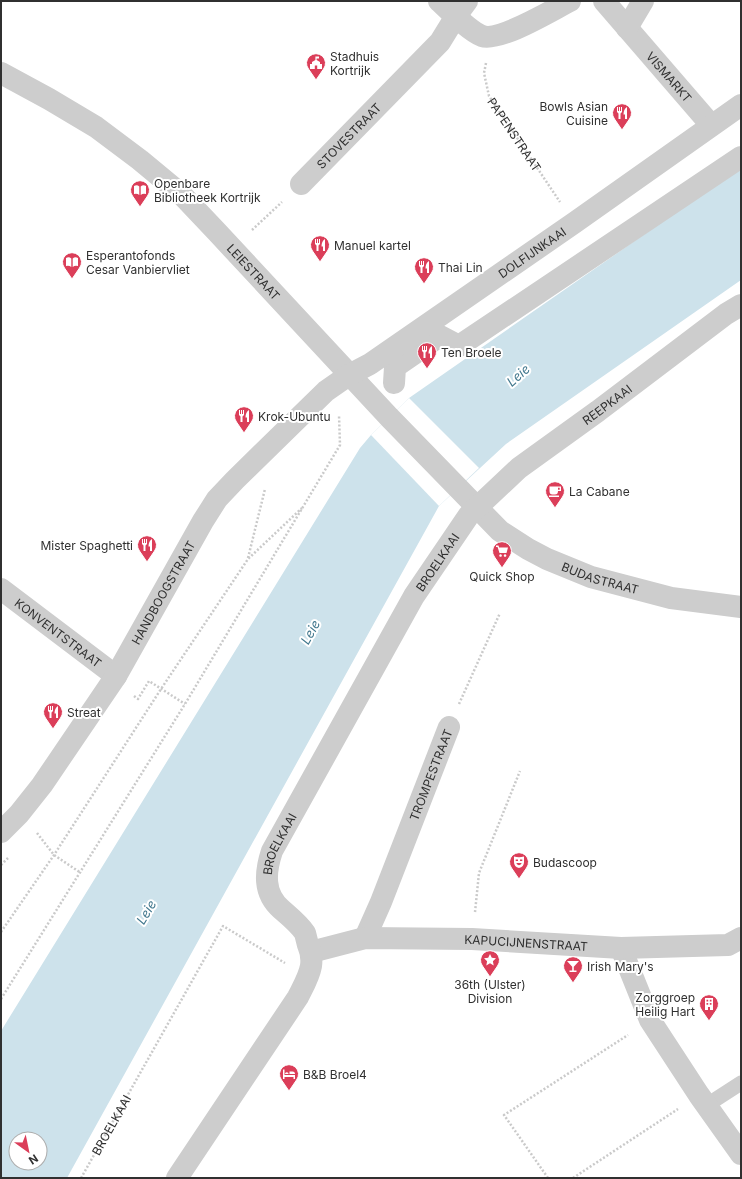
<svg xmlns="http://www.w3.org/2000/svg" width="742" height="1179" font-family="Inter,sans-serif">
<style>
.water{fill:#cde2eb;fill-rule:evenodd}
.pier{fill:#fff}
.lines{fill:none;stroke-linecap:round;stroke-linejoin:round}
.path{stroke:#cacaca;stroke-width:2.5;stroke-dasharray:2 2;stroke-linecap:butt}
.lane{stroke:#cdcdcd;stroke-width:15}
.street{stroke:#cdcdcd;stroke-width:22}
.labels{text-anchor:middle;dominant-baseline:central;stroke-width:4;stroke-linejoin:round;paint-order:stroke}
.poi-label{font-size:12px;fill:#303030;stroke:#fff;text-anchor:start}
.street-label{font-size:12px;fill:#303030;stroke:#fff}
.water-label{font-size:13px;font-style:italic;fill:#42788e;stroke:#fff}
</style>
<rect width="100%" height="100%" fill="#fff"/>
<path class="water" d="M741,167v113l-235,164 -67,62 -372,672h-66v-147l359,-583 11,-13 38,-37zM16,1139h24v24h-24z"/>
<polygon class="pier" points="409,398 479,468 439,506 371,435"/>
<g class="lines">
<g class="path">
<path id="s1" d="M486,63l-2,10 5,23 71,106"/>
<polyline points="252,230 282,202"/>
<polyline points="248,558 265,489"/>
<polyline points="134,696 138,699 149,681 185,704"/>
<polyline points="459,704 500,613"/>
<polyline points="37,833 54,855 81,873"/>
<polyline points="1,865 8,858"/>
<polyline points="475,912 479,873 520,771"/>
<polyline points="1,932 54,855 161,689 248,559 302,508"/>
<polyline points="1,999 185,704 340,445 339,415"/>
<path id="s2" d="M81,1178l142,-252 62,37"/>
<polyline points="548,1178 504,1115 628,1035"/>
<polyline points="573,1178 678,1109"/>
</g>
<polyline class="lane" points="707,1105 741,1083"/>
<g class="street">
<path d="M439,1c10,9 30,30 43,35 18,6 70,-26 88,-35"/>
<path id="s3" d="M604,1l107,124"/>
<polyline points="627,28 643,1"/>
<path id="s4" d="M1,73l48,26 47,28 44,33 41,34 36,38 172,185 111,114 28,18 19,10 44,18 80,21 70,9"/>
<path id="s5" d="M301,184l139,-142 16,-26 11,-15"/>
<polyline points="394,383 395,367 440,336 459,346 741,157"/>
<path id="s6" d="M1,589l115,87"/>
<path id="s7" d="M1,832l18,-18 23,-29 74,-109 87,-155 14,-22 18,-19 91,-89 23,-16 21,-11 204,-141 167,-118"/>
<path id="s8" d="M365,938l16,-36 68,-175"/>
<polyline points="621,948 650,1020 699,1095 741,1154"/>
<path id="s9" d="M311,952l54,-14 107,1 149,9 107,-3 13,-7"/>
<path id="s10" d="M177,1178l121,-181c5,-10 11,-20 13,-31 1,-7 0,-14 -3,-21 -1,-4 -2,-8 -3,-12 -6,-9 -16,-17 -24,-24 -18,-16 -16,-37 -9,-58l142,-255 55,-81 50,-47 79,-57 128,-97 15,-9"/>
</g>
</g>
<defs>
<symbol id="civic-pin" viewBox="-11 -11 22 30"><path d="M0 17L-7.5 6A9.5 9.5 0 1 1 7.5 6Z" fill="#db3e59" stroke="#fff"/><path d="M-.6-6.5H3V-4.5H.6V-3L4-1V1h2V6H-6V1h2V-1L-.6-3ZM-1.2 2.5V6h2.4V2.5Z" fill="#fff"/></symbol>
<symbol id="restaurant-pin" viewBox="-11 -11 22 30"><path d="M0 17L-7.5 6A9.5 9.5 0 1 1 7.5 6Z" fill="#db3e59" stroke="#fff"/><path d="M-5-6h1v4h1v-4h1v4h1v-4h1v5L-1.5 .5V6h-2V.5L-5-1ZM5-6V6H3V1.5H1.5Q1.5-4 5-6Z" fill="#fff"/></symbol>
<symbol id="library-pin" viewBox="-11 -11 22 30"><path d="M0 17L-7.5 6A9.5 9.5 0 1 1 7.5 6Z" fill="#db3e59" stroke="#fff"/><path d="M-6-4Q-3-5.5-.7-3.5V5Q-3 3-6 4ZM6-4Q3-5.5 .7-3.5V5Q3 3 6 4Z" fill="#fff"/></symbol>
<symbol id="cafe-pin" viewBox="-11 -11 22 30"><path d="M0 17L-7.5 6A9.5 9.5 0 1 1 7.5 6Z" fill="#db3e59" stroke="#fff"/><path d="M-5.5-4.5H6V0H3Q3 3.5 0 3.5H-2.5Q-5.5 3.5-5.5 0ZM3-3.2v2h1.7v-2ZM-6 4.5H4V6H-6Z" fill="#fff"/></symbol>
<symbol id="supermarket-pin" viewBox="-11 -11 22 30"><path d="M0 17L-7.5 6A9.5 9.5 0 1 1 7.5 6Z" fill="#db3e59" stroke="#fff"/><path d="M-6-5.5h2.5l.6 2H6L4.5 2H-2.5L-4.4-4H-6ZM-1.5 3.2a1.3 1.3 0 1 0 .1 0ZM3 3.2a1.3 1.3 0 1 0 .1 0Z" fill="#fff"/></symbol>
<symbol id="theatre-pin" viewBox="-11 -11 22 30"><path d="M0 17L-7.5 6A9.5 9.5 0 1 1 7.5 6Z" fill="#db3e59" stroke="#fff"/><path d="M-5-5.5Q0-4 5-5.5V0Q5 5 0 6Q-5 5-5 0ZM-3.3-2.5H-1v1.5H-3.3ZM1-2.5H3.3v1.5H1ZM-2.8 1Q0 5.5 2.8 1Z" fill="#fff"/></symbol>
<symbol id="sight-pin" viewBox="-11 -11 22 30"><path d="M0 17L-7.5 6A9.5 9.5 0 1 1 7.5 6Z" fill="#db3e59" stroke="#fff"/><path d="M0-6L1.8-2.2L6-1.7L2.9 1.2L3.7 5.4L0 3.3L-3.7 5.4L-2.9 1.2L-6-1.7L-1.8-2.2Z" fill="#fff"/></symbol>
<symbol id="bar-pin" viewBox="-11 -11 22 30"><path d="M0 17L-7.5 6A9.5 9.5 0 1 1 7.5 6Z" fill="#db3e59" stroke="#fff"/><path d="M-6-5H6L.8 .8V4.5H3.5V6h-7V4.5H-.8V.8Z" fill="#fff"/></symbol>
<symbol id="building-pin" viewBox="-11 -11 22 30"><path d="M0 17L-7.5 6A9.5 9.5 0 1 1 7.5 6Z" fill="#db3e59" stroke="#fff"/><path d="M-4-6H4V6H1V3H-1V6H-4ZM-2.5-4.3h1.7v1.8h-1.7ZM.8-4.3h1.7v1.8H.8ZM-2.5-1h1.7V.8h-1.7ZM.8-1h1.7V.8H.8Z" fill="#fff"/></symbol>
<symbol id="hotel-pin" viewBox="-11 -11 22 30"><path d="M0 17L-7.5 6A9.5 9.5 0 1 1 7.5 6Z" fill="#db3e59" stroke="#fff"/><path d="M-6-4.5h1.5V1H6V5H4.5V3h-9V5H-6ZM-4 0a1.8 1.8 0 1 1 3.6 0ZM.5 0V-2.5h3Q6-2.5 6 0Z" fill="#fff"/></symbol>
</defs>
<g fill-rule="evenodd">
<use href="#civic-pin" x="305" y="52" width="22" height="30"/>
<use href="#restaurant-pin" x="611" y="102" width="22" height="30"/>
<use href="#library-pin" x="129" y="179" width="22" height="30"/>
<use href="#restaurant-pin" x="309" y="234" width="22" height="30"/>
<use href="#library-pin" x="61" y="251" width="22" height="30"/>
<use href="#restaurant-pin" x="413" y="256" width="22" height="30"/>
<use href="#restaurant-pin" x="416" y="341" width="22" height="30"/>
<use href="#restaurant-pin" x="233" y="405" width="22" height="30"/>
<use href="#cafe-pin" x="544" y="480" width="22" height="30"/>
<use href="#restaurant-pin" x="136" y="534" width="22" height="30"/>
<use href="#supermarket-pin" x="491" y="540" width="22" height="30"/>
<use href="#restaurant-pin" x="42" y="701" width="22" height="30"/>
<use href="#theatre-pin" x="508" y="851" width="22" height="30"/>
<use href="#sight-pin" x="479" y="949" width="22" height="30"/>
<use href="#bar-pin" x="562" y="955" width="22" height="30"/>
<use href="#building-pin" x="698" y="993" width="22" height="30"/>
<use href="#hotel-pin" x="278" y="1063" width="22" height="30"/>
</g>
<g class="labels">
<g class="poi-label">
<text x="330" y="56">Stadhuis<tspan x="330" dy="14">Kortrijk</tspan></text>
<text x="608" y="106" text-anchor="end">Bowls Asian<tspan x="608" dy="14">Cuisine</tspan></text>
<text x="154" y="183">Openbare<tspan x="154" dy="14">Bibliotheek Kortrijk</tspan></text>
<text x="334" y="245">Manuel kartel</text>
<text x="86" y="255">Esperantofonds<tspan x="86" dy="14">Cesar Vanbiervliet</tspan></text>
<text x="438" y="267">Thai Lin</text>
<text x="441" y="352">Ten Broele</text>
<text x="258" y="416">Krok-Ubuntu</text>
<text x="569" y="491">La Cabane</text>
<text x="133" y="545" text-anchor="end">Mister Spaghetti</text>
<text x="502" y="576" text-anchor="middle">Quick Shop</text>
<text x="67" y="712">Streat</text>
<text x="533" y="862">Budascoop</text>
<text x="587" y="966">Irish Mary's</text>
<text x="490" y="984" text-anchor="middle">36th (Ulster)<tspan x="490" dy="14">Division</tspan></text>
<text x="695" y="997" text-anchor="end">Zorggroep<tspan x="695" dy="14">Heilig Hart</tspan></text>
<text x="303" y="1074">B&amp;B Broel4</text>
</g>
<g class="street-label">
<text stroke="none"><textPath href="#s3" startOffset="100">VISMARKT</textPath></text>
<text stroke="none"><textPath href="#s1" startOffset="80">PAPENSTRAAT</textPath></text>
<text stroke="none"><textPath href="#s5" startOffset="68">STOVESTRAAT</textPath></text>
<text stroke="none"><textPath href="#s7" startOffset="800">DOLFIJNKAAI</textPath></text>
<text stroke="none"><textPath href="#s4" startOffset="324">LEIESTRAAT</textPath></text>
<text stroke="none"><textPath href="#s10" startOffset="949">REEPKAAI</textPath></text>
<text stroke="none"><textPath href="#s10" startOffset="715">BROELKAAI</textPath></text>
<text stroke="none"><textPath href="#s4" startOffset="793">BUDASTRAAT</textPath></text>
<text stroke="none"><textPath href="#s7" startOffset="290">HANDBOOGSTRAAT</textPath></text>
<text stroke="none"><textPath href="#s6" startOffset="72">KONVENTSTRAAT</textPath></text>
<text stroke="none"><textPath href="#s8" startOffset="176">TROMPESTRAAT</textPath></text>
<text stroke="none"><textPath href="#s10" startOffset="391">BROELKAAI</textPath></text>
<text stroke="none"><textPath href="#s9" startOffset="217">KAPUCIJNENSTRAAT</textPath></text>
<text stroke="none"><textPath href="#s2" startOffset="61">BROELKAAI</textPath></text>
</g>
<g class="water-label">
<text transform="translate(518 375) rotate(-41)">Leie</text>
<text transform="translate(310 632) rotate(-61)">Leie</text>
<text transform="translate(146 912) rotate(-59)">Leie</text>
</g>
</g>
<rect width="742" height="1179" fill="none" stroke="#303030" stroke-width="4"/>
<g transform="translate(28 1151) rotate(147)"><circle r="19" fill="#ffffff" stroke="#acacac"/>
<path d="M0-3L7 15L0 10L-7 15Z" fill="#db3e59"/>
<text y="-6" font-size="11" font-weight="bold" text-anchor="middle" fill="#303030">N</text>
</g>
</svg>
